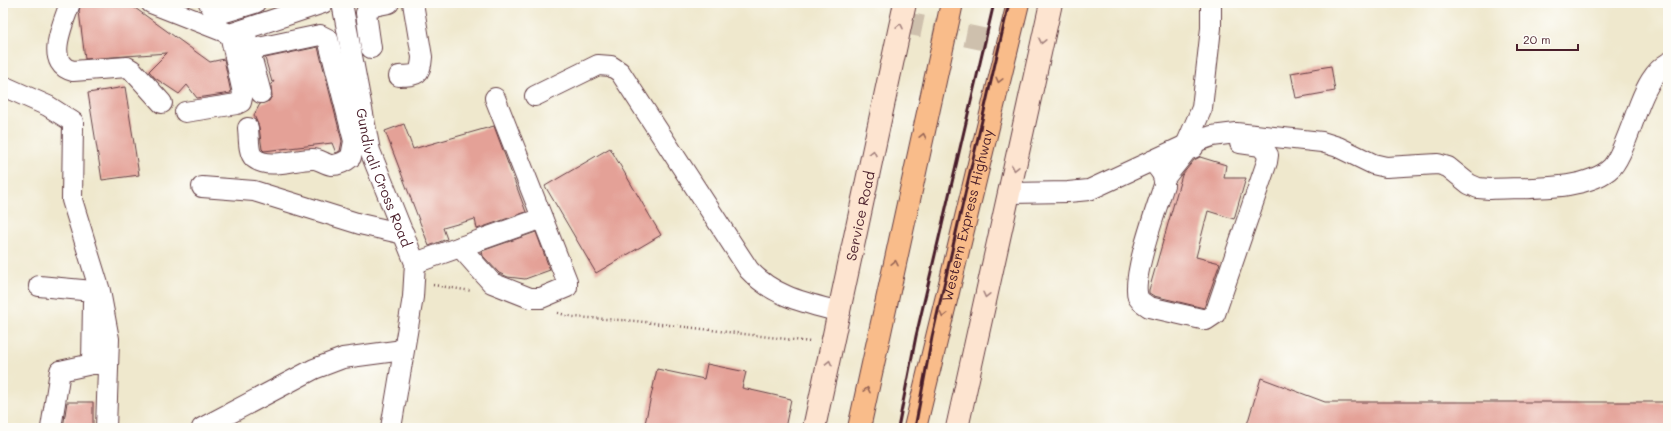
<svg xmlns="http://www.w3.org/2000/svg" width="1671" height="431" font-family="Mali,sans-serif">
<style>
.building{fill:#e4a197}
.lines{fill:none;stroke-linecap:round;stroke-linejoin:round}
.secondary-tunnel{stroke:#cec0ad;stroke-width:22;stroke-dasharray:22 11;stroke-linecap:butt}
.street-casing{stroke:#633d43;stroke-width:22}
.secondary-casing{stroke:#633d43;stroke-width:24}
.highway-casing{stroke:#633d43;stroke-width:24}
.path{stroke:#633d43;stroke-width:2.5;stroke-dasharray:1 3;stroke-linecap:butt}
.street{stroke:#fff;stroke-width:20}
.secondary{stroke:#fde4d0;stroke-width:22}
.highway{stroke:#f9bc8a;stroke-width:22}
.rail{stroke:#4a1f2b;stroke-width:3}
.oneway{stroke:#a4827e}
.oneway2{stroke:#996656}
.labels{text-anchor:middle;dominant-baseline:central;stroke-width:3;stroke-linejoin:round;paint-order:stroke}
.street-label{font-size:14px;fill:#4a1f2b;stroke:#fdfcf7}
</style>
<rect width="100%" height="100%" fill="#fdfcf7"/>
<filter id="ink" filterUnits="userSpaceOnUse"><feTurbulence type="fractalNoise" baseFrequency=".025" numOctaves="2"/><feDisplacementMap in="SourceGraphic" scale="8" xChannelSelector="R" yChannelSelector="G"/><feConvolveMatrix kernelMatrix="1 2 1 2 8 2 1 2 1" color-interpolation-filters="sRGB"/></filter>
<filter id="wash" filterUnits="userSpaceOnUse"><feTurbulence type="fractalNoise" baseFrequency=".012" numOctaves="4" result="noise"/><feDisplacementMap in="SourceGraphic" scale="16" xChannelSelector="R" yChannelSelector="G"/><feGaussianBlur stdDeviation="0.9" result="paint"/><feColorMatrix in="noise" values="0 0 0 0 0 0 0 0 0 0 0 0 0 0 0 0 0 1.4 0 .05"/><feComposite in="paint" operator="in"/></filter>
<g filter="url(#wash)">
<rect width="100%" height="100%" fill="#efe8cd"/>
<g id="blocks">
<g class="building">
<polygon points="81,3 128,3 210,62 224,59 231,93 197,98 187,85 179,94 155,78 149,71 167,53 85,59 79,11"/>
<polygon points="318,47 342,141 340,151 336,153 332,143 264,151 262,149 259,127 254,115 260,104 269,101 272,96 271,86 274,81 272,82 265,58"/>
<polygon points="1331,66 1335,91 1296,98 1291,73"/>
<polygon points="125,87 139,175 102,180 88,93"/>
<polygon points="404,124 413,149 494,126 526,212 477,229 475,219 443,228 447,239 429,246 385,131"/>
<polygon points="610,148 661,235 596,273 545,186"/>
<polygon points="1200,157 1226,165 1224,178 1246,178 1234,219 1208,211 1196,257 1220,263 1204,308 1154,296 1149,293 1149,290 1182,175 1194,160"/>
<polygon points="536,232 550,270 525,279 508,277 499,273 483,256 482,251"/>
<polygon points="707,364 746,372 742,388 791,399 785,428 644,428 657,369 704,379"/>
<polygon points="1261,378 1325,402 1668,402 1668,428 1246,428"/>
<polygon points="67,402 93,402 93,428 63,428"/>
</g>
</g>
</g>
<g filter="url(#ink)">
<use href="#blocks" fill-opacity="0" stroke="#633d43" stroke-width="1"/>
<g class="lines">
<polyline class="secondary-tunnel" points="901,22 1040,51"/>
<defs>
<g id="street">
<path d="M70,3c-6,19 -27,61 3,68l54,-4 5,3 30,33"/>
<polyline points="151,3 230,34 323,3"/>
<polyline points="209,3 214,11 222,13 255,3"/>
<path id="s1" d="M342,3l28,148 45,112 -2,34 -22,131"/>
<polyline points="246,37 261,93"/>
<polyline points="371,48 366,13 369,7 389,3"/>
<path d="M399,76c17,-1 22,0 23,-19l-9,-54"/>
<polyline points="3,86 48,106 73,122 72,200 100,291 109,339 106,428"/>
<path d="M535,96l63,-31 13,1 9,6 129,198c25,27 57,33 91,42"/>
<polyline points="185,112 237,104 241,102 243,93 230,34"/>
<path d="M248,128c1,8 0,25 6,30 15,12 41,1 58,1 7,-1 13,6 20,6 8,0 13,-3 19,-8l3,-16 -26,-102 -8,-4 -71,15"/>
<polyline points="1186,145 1202,108 1211,28 1211,3"/>
<path d="M1152,161c6,7 13,13 12,24 -7,22 -33,93 -26,112 2,5 7,7 11,10l57,13 9,-6 52,-152 1,-7 -7,-9 -21,-3"/>
<polyline points="1164,179 1187,150 1193,148"/>
<polyline points="202,187 254,191 360,224 404,234"/>
<path d="M1009,193l59,-1 21,-2 97,-45 26,-9 24,-3 86,9 16,5 35,17 13,3 52,-3 10,3 21,17 9,4 12,1c34,-2 97,3 122,-22 10,-11 22,-49 28,-64 6,-15 14,-32 28,-40"/>
<polyline points="460,247 492,283 530,298 541,298 567,287 567,281 495,98"/>
<polyline points="415,263 542,218"/>
<polyline points="39,286 93,291"/>
<polyline points="92,364 93,302"/>
<polyline points="51,428 60,371 92,364 108,364"/>
<polyline points="202,428 314,369 343,358 403,350"/>
</g>
<g id="secondary">
<path id="s2" d="M814,428l91,-425"/>
<polyline points="957,428 1051,3"/>
</g>
<g id="highway">
<polyline points="859,428 952,3"/>
<path id="s3" d="M915,428l103,-425"/>
</g>
</defs>
<use href="#street" class="street-casing"/>
<use href="#secondary" class="secondary-casing"/>
<use href="#highway" class="highway-casing"/>
<g class="path">
<polyline points="433,285 472,291"/>
<polyline points="558,313 573,317 636,321 811,342"/>
</g>
<use href="#street" class="street"/>
<use href="#secondary" class="secondary"/>
<use href="#highway" class="highway"/>
<g class="rail">
<polyline points="898,428 916,336 994,3"/>
<polyline points="915,428 932,337 1009,3"/>
</g>
</g>
<defs><path id="oneway-chevron" d="M-2-3.5L2.5 0L-2 3.5" fill="none" stroke-width="1.6" stroke-linecap="round" stroke-linejoin="round"/></defs>
<g class="oneway">
<use href="#oneway-chevron" transform="translate(900 26) rotate(-78)"/>
<use href="#oneway-chevron" transform="translate(1042 41) rotate(102)"/>
<use href="#oneway-chevron" transform="translate(873 153) rotate(-78)"/>
<use href="#oneway-chevron" transform="translate(1015 168) rotate(102)"/>
<use href="#oneway-chevron" transform="translate(986 295) rotate(103)"/>
<use href="#oneway-chevron" transform="translate(829 363) rotate(-77)"/>
</g>
<g class="oneway2">
<use href="#oneway-chevron" transform="translate(999 80) rotate(104)"/>
<use href="#oneway-chevron" transform="translate(923 136) rotate(-78)"/>
<use href="#oneway-chevron" transform="translate(895 263) rotate(-78)"/>
<use href="#oneway-chevron" transform="translate(943 315) rotate(104)"/>
<use href="#oneway-chevron" transform="translate(867 390) rotate(-78)"/>
</g>
</g>
<g class="labels">
<g class="street-label">
<text stroke="none"><textPath href="#s1" startOffset="180">Gundivali Cross Road</textPath></text>
<text stroke="none"><textPath href="#s2" startOffset="217">Service Road</textPath></text>
<text stroke="none"><textPath href="#s3" startOffset="219">Western Express Highway</textPath></text>
</g>
</g>
<rect width="1671" height="431" fill="none" stroke="#fdfcf7" stroke-width="16"/>
<path d="M1517 44v6h61v-6" fill="none" stroke="#4a1f2b" stroke-width="2"/>
<text x="1523" y="44" font-size="12" fill="#4a1f2b" stroke="#fdfcf7" stroke-width="3" paint-order="stroke">20 m</text>
</svg>
